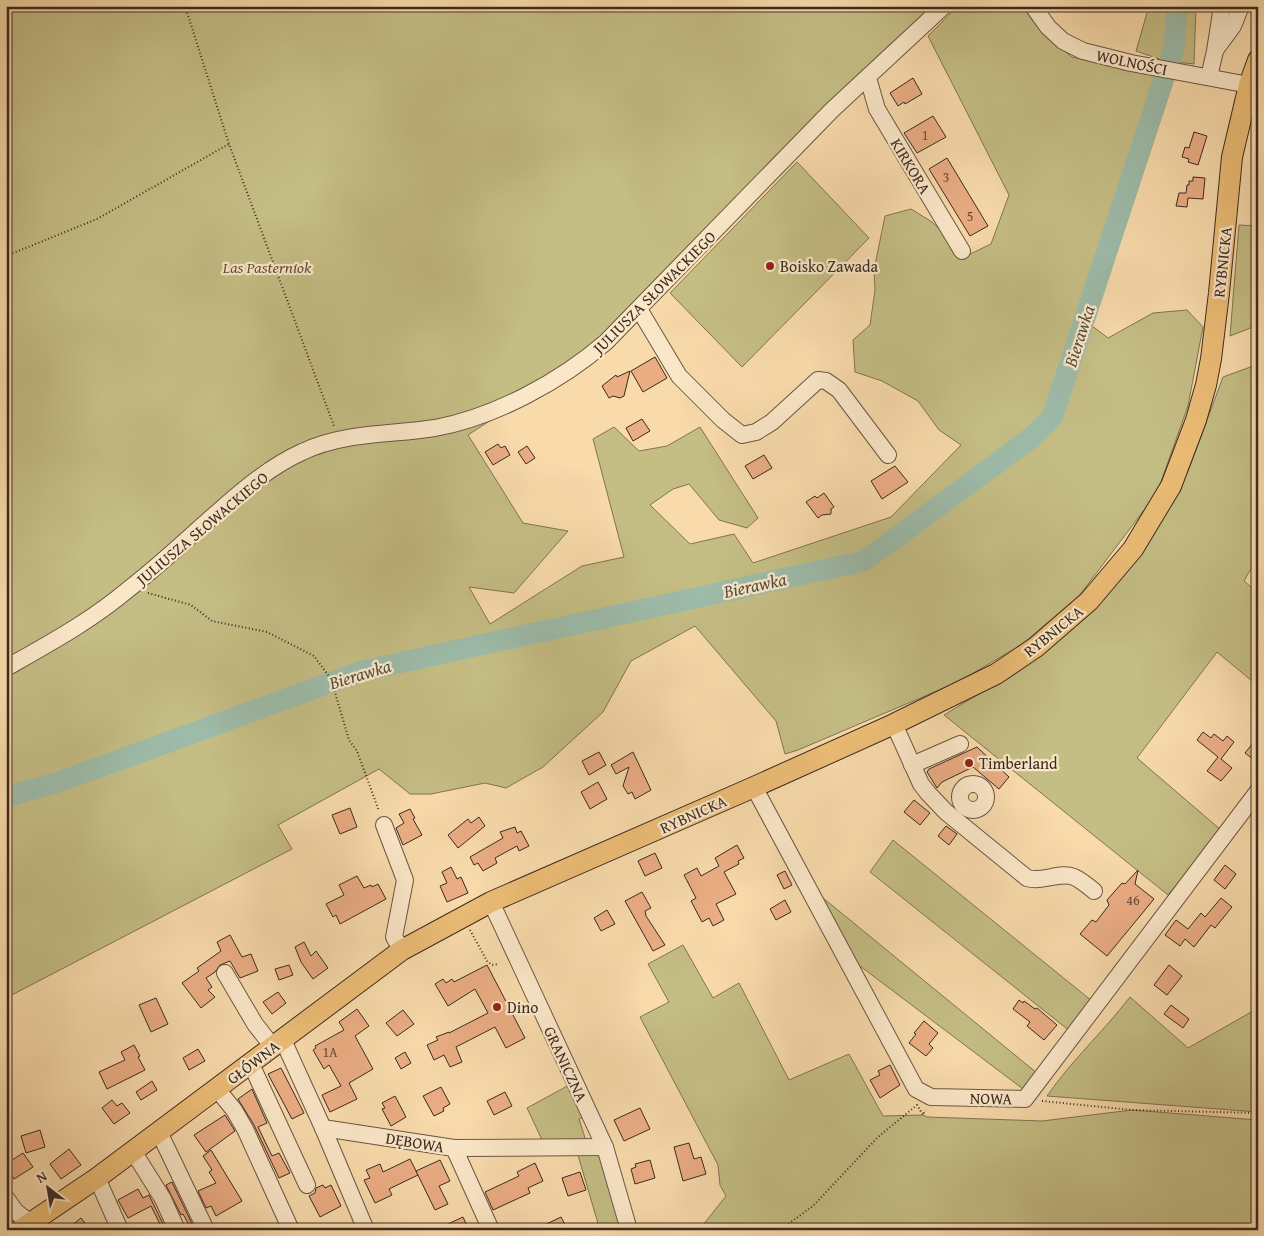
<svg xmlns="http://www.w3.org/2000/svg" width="1264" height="1236" font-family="'Gentium Book Plus',serif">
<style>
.green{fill:#c4bd84;stroke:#807452}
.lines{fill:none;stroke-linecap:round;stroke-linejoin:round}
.river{stroke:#9dbba9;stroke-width:21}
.building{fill:#ebad84;stroke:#3c2a21}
.minor-casing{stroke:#6b5644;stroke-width:18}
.major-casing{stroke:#3c2a21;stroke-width:22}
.path{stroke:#3c2a21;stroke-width:2;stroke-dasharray:1 2.5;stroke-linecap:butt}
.minor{stroke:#fae7c8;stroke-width:16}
.major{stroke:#ecbd76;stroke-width:20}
.poi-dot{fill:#8f2418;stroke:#fae7c8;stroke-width:2}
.labels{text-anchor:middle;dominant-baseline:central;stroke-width:4.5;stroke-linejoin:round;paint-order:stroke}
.number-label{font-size:14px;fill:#684b3a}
.street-label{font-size:16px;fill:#3c2a21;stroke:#fae7c8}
.poi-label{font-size:16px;fill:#3c2a21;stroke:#fae7c8;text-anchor:start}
.park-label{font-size:16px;font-style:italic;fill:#5e4f3a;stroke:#fae7c8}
.water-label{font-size:18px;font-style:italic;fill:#544e43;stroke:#fae7c8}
</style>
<rect width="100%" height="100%" fill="#f8daab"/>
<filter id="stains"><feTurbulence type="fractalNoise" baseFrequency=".004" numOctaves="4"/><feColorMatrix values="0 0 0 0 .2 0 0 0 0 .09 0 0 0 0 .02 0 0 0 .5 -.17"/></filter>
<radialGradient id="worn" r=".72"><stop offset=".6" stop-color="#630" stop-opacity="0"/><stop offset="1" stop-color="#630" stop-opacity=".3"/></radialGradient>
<g class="green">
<polygon points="6,6 932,6 587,354 543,386 468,435 523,523 568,531 514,593 469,587 490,624 582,566 624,557 593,439 614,427 639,451 667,446 700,427 758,518 747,528 719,520 689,484 673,489 650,505 690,544 734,534 753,563 891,517 961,445 939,430 918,401 882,381 855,372 853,340 870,325 875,290 874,270 885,216 911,209 932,222 962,251 964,257 991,244 1009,195 928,36 958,6 1022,6 1042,33 1072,57 1159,76 1079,316 1108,338 1153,313 1187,310 1203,327 1188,406 1157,493 1079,596 1021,645 958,682 798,750 785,754 776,721 695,626 631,661 603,712 543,767 506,788 485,783 431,794 410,794 379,769 278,825 292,849 6,998 6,797 106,769 197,739 165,740 6,791"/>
<polygon points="1149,6 1196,6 1194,64 1165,61 1136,51"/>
<polygon points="797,162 869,238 742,367 670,293"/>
<polygon points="1258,204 1258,325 1230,336 1239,225 1256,226"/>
<polygon points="1258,360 1258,556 1244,581 1258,593 1258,686 1217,652 1137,758 1221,830 1168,895 944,715 1034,660 1093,610 1146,545 1188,471 1223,377 1253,366"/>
<polygon points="893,840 1092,1001 1071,1032 870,872"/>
<polygon points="817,893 1037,1073 1023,1089 852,960"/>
<polygon points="683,945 713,998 739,983 789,1080 849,1054 883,1116 923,1115 927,1117 1042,1121 1132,1110 1258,1120 1258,1230 699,1230 726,1196 720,1185 718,1165 640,1017 669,1002 648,964"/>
<path d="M1130,997l58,51 65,-37 5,-6v107l-211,-16c25,-36 56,-64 83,-99z"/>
<polygon points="571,1084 584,1117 579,1119 586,1141 543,1142 527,1108"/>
<polygon points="577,1152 593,1152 600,1156 622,1230 600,1230"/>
</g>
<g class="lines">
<polyline class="river" points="6,797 59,782 362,671 864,561 1027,441 1052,418 1174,48 1177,6"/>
</g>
<g class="building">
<polygon points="913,78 922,94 905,104 904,102 898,106 890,93"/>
<polygon points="933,116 946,137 917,153 904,133"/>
<polygon points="1194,132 1207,136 1198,165 1188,162 1189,159 1182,157 1185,147 1189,148"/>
<polygon points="947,158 988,226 970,236 929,169"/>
<polygon points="1193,177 1205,178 1203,199 1188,198 1187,207 1176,206 1179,193 1186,193 1187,185 1189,185 1189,181 1193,181"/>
<polygon points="655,357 667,378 643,392 631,371"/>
<polygon points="630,371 624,396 620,398 613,396 609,398 602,386 616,375 617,377"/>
<polygon points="642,419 650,431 633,441 626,428"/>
<polygon points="498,444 501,448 505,446 510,455 493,465 485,452"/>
<polygon points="527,446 535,458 526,464 518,452"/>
<polygon points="764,455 772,468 753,479 745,466"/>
<polygon points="895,466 908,482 882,499 871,481"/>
<polygon points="824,493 834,507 831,509 831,514 822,515 818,518 806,502 815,496 817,498"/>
<polygon points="1203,732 1211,738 1214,734 1223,741 1227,736 1234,742 1221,759 1232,768 1221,781 1207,771 1218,757 1197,740"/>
<polygon points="1258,737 1258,763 1245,753"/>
<polygon points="977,747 1009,777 999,789 973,767 942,782 937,788 927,772 929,769"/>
<polygon points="599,752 606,765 589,775 582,761"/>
<polygon points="633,752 651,790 635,799 632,792 628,794 623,786 629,767 616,774 611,765"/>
<polygon points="598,782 607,799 590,809 581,792"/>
<polygon points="914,800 930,813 920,825 904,812"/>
<polygon points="350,808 357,827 340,834 332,815"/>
<polygon points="410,809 415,818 413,819 422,835 403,845 396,828 404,823 399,814"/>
<polygon points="479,817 485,826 458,848 448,835 468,819 471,823"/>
<polygon points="946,826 957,834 949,845 938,836"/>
<polygon points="515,827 517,833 521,831 529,846 519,851 517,846 495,858 497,863 483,871 478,863 474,865 470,857 503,838 500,832"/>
<polygon points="737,845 744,858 738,861 739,864 724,872 736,894 716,904 724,920 713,926 709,918 702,922 691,901 696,898 684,875 697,868 701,876 719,866 715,858"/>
<polygon points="655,853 662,868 645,876 638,861"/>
<polygon points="1225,865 1236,874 1225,889 1214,880"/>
<polygon points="451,867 457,879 461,877 468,893 447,902 440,886 447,883 442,872"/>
<polygon points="1138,870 1135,884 1154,899 1107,956 1080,934 1092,920 1096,922 1109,905 1107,900 1122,883 1125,884"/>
<polygon points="785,871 792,885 784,889 777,875"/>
<polygon points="357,876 364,888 371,885 372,887 378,884 386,899 340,924 336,915 333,917 326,904 344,895 339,885"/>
<polygon points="642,892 651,908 645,911 646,916 665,945 653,951 625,901"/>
<polygon points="1221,898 1232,907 1215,928 1211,925 1194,947 1185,939 1180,946 1165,935 1176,920 1188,929 1201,913 1205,917"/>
<polygon points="785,900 791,912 776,920 770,909"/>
<polygon points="607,910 615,924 601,931 594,918"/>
<polygon points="230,935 242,957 251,954 258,971 240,978 230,961 220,965 215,972 206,978 212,987 208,990 215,997 201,1008 182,983 199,971 197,968 221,951 217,942"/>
<polygon points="304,942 311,956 316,951 328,968 313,979 301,962 295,947"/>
<polygon points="289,965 293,975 279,980 275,969"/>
<polygon points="487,965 525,1038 506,1048 495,1027 456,1047 462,1062 450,1067 444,1055 434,1060 427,1045 438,1040 436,1037 449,1032 449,1033 488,1013 475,989 448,1006 435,984 443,979 446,983 452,979 454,982"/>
<polygon points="1169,965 1182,976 1167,995 1154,985"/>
<polygon points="278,992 286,1003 272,1014 263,1002"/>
<polygon points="156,998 168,1024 151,1032 139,1005"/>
<polygon points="1019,1000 1023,1003 1024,1001 1035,1009 1037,1008 1057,1025 1044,1040 1027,1026 1030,1022 1013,1009"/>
<polygon points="1171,1005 1189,1019 1183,1028 1164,1014"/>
<polygon points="357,1009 369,1026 355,1036 373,1069 349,1083 357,1099 330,1112 322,1095 341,1086 329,1065 324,1069 313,1050 316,1048 315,1046 344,1030 339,1022"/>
<polygon points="403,1010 414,1024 397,1036 386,1023"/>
<polygon points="924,1021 938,1033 929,1044 933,1048 926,1056 909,1043 916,1034 914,1033"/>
<polygon points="134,1045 140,1056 138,1057 145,1070 107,1089 99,1072 125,1060 121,1052"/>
<polygon points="198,1049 205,1061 189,1070 183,1058"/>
<polygon points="405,1052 411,1063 401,1069 395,1058"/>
<polygon points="890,1065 900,1085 880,1098 870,1080 880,1075 878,1071"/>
<polygon points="281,1068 304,1113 292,1119 268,1074"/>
<polygon points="152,1081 157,1090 141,1100 136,1092"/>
<polygon points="441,1087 450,1104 443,1108 444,1111 434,1116 423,1096"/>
<polygon points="252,1089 267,1123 258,1127 272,1156 279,1153 290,1173 279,1178 254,1125 238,1099"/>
<polygon points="505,1092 512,1106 494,1115 487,1101"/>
<polygon points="395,1096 406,1117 391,1126 382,1109 385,1108 382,1103"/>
<polygon points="112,1100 117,1106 122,1103 130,1113 114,1124 102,1108"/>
<polygon points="640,1108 650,1129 624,1141 614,1120"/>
<polygon points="225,1115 235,1131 206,1152 194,1135"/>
<polygon points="40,1130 45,1147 26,1153 21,1136"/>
<polygon points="689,1143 694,1159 701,1157 706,1174 683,1181 674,1147"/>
<polygon points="69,1149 81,1165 61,1179 50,1164"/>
<polygon points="211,1150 242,1201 216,1216 211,1206 206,1208 198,1191 216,1183 209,1172 212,1170 203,1156"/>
<polygon points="23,1153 33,1167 14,1179 10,1172 6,1175 6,1164"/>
<polygon points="410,1159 418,1175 389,1189 392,1195 375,1203 364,1180 370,1178 366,1170 380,1164 383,1172"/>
<polygon points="440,1160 450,1181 439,1186 448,1204 435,1210 416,1171"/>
<polygon points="650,1160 655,1178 635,1184 631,1169 636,1167 635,1164"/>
<polygon points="535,1163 543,1181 528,1188 530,1193 493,1210 485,1192 519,1176 517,1172"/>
<polygon points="580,1172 586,1190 568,1196 562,1178"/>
<polygon points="172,1182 195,1230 192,1230 183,1214 181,1215 166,1185"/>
<polygon points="323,1185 325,1188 331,1185 341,1206 320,1217 309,1196 315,1193 316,1188"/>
<polygon points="138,1189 143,1198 149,1195 163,1224 161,1226 151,1206 128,1218 118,1200"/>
<polygon points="463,1217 469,1230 435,1230"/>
<polygon points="561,1217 568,1230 534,1230"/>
<polygon points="81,1218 90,1230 66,1230"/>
</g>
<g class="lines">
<defs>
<g id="minor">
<polyline points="1033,6 1048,27 1063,41 1083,51 1131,63 1249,85"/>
<polyline points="1216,49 1233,26 1241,6"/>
<polyline points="1209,77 1215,51 1222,6"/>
<polyline points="868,78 877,109 962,251"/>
<polyline points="639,309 679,376 723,420 742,435 756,432 772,422 818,380 826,381 839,390 888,455"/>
<path d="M6,668c44,-25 85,-47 124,-80 31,-24 59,-51 89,-77 25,-22 52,-45 83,-59 41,-20 89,-17 133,-24 60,-11 126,-47 171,-86l226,-232 112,-104"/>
<path d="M894,724l27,60 7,9 18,19 81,66c16,5 32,-7 47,-1 7,3 14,9 20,14"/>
<polyline points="912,765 960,744"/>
<circle cx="973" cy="797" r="13"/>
<polyline points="754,787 916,1089 931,1097 1025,1099 1258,791"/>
<polyline points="384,825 405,880 394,937 402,950"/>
<polyline points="491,902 605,1147 629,1230"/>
<polyline points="225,973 255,1024 273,1047"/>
<polyline points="283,1040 323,1128 454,1148 605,1147"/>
<polyline points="251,1064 307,1185"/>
<polyline points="217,1089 234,1110 245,1129 291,1230"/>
<polyline points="323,1128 366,1230"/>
<polyline points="159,1132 206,1230"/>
<polyline points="454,1148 491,1230"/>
<polyline points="133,1151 163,1199 177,1230"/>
<polyline points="97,1178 120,1230"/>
<polyline points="6,1198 16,1212 31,1223 35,1230"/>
</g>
<polyline id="major" points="20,1230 97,1178 402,950 491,902 754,787 894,724 996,674 1036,647 1089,601 1133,549 1171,486 1196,420 1206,385 1211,359 1219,293 1232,157 1249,85 1258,60"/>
</defs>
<use href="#minor" class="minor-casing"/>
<use href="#major" class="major-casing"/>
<g class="path">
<polyline points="185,6 229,144 334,426"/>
<polyline points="6,256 97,219 229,144"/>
<polyline points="148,593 191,605 212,621 267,632 314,656 331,679 349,740 357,751 379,811"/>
<polyline points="470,930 487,961 492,965 499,964"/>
<polyline points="1042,1101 1132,1110 1258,1113"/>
<polyline points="780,1230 813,1206 878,1137 917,1105 923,1115 925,1110"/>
</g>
<use href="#minor" class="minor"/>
<use href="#major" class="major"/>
</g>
<g class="poi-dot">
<circle cx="770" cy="266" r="5"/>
<circle cx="969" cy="763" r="5"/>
<circle cx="497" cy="1007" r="5"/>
</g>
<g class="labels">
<g class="number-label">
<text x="925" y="135">1</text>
<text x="946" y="177">3</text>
<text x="970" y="216">5</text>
<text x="1133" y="900">46</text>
<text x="330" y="1052">1A</text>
</g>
<g class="street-label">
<text transform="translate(1132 62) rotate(12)">WOLNOŚCI</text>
<text transform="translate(911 166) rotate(59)">KIRKORA</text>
<text transform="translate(1222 262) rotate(-84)">RYBNICKA</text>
<text transform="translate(654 292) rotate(-45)">JULIUSZA SŁOWACKIEGO</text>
<text transform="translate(202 528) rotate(-40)">JULIUSZA SŁOWACKIEGO</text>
<text transform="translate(1053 631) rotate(-39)">RYBNICKA</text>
<text transform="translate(693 814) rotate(-24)">RYBNICKA</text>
<text transform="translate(253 1062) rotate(-37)">GŁÓWNA</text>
<text transform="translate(566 1064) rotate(65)">GRANICZNA</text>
<text transform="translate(991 1098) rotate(1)">NOWA</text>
<text transform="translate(415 1142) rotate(9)">DĘBOWA</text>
</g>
<g class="poi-label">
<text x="780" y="266">Boisko Zawada</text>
<text x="979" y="763">Timberland</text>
<text x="507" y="1007">Dino</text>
</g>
<g class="park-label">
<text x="267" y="267">Las Pasterniok</text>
</g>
<g class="water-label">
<text transform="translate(1079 336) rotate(-72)">Bierawka</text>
<text transform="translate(755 585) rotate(-12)">Bierawka</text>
<text transform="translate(360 674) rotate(-17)">Bierawka</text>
</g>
</g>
<rect width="1264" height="1236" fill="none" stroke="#f8daab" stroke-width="25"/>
<rect x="8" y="8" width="1249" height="1221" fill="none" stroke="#3c2a21" stroke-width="2.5"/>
<rect x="12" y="12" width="1239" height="1211" fill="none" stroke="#3c2a21"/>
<g transform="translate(48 1188) rotate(329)" stroke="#fae7c8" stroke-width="4" paint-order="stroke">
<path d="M0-4L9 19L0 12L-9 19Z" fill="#3c2a21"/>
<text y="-8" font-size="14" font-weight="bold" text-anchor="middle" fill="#3c2a21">N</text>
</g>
<rect width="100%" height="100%" filter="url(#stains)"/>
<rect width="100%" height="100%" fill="url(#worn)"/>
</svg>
